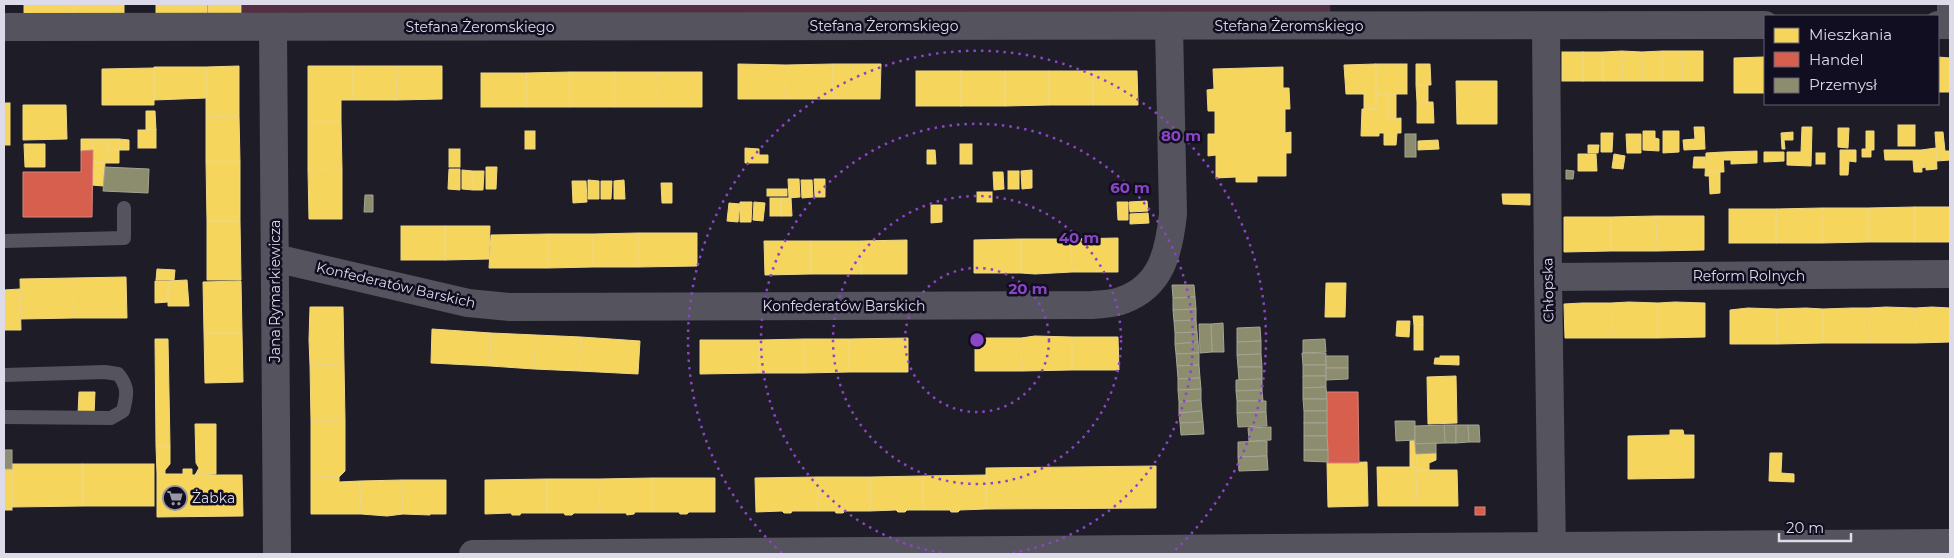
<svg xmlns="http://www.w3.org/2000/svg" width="1954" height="558" font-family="Montserrat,sans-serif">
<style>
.green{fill:#522f43}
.homes{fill:#f6d55c;stroke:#eed786}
.shops{fill:#d6604d;stroke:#d8857c}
.industry{fill:#8c8c6e;stroke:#a4a493}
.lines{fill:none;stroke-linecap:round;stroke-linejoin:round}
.service{stroke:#55535d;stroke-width:14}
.minor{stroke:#55535d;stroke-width:28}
.ring{fill:none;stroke:#8a46c5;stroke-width:2.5;stroke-dasharray:2.5 5}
.labels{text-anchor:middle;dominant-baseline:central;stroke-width:5;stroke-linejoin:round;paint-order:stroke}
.street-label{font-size:14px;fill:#dddbe9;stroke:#120e21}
.poi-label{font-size:14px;fill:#dddbe9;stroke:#120e21;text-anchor:start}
.centre{fill:#8a46c5;stroke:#120e21;stroke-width:2.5}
.ring-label{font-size:15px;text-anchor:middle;font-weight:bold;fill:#8a46c5;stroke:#120e21;stroke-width:5;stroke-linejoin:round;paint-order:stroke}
</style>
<rect width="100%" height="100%" fill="#1e1c26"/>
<polygon class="green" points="242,4 1330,4 1330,15 242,14"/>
<g class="homes">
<rect x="24" y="4" width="50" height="10"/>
<rect x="74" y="4" width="50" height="10"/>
<rect x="156" y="4" width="51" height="10"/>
<rect x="208" y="4" width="33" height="10"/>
<polygon points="1622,51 1623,81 1603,81 1603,52"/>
<polygon points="1622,51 1642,52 1643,81 1623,81"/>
<polygon points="1662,51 1662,81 1643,81 1642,52"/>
<polygon points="1662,51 1682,51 1683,81 1662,81"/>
<polygon points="1682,51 1703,51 1703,81 1683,81"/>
<rect x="1562" y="52" width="21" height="29"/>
<rect x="1583" y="52" width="20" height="29"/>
<polygon points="1764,57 1765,93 1734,93 1734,58"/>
<polygon points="1938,57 1950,58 1950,92 1938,92"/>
<polygon points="738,64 786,65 785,99 738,99"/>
<polygon points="833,64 833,99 785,99 786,65"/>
<polygon points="833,64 881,64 880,99 833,99"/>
<polygon points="1376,64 1376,109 1364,109 1364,94 1346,94 1344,65"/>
<rect x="1376" y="64" width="31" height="30"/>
<polygon points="1416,64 1430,64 1431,85 1416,85"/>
<polygon points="239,66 239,116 206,117 206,67"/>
<polygon points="308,66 353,66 353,100 341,100 341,122 308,122"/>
<polygon points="353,66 396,66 397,100 353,100"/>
<polygon points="396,66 442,66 442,99 397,100"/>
<polygon points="154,67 206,67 206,98 154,100"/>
<polygon points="1283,67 1283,88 1289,88 1290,109 1285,109 1285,133 1291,132 1291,153 1286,153 1286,176 1257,176 1257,182 1236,182 1236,177 1216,178 1216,155 1208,156 1208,134 1215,134 1215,111 1208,111 1207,90 1214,89 1213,69"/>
<polygon points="154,68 154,105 102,105 102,69"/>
<rect x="916" y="71" width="45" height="35"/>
<rect x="961" y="71" width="44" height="35"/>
<polygon points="1005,71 1049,71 1049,105 1005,106"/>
<rect x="1049" y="71" width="44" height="34"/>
<polygon points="1093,71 1137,71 1138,105 1093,105"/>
<polygon points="570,72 570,107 526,107 526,73"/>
<rect x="570" y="72" width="44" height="35"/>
<polygon points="614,72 657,72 658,107 614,107"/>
<polygon points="657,72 702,72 702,107 658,107"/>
<rect x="481" y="73" width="45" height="34"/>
<polygon points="1456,81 1497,81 1497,124 1457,124"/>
<polygon points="1416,85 1428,85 1428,102 1417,102"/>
<polygon points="1376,94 1388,94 1388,119 1401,118 1401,133 1397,133 1396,145 1384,145 1384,133 1379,133 1379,136 1361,136 1362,109 1376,109"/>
<polygon points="1388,94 1396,94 1396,118 1388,119"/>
<polygon points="1417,102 1433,102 1434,123 1417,123"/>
<rect x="4" y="103" width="6" height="42"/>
<polygon points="23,105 66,105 67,139 23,140"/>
<polygon points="146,111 155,111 156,130 146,130"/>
<polygon points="239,116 240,162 206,162 206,117"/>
<polygon points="308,122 341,122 342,169 308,170"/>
<rect x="1898" y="125" width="17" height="21"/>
<polygon points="1694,127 1704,127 1705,149 1684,150 1683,140 1695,139"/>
<polygon points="1802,127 1812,127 1811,166 1787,165 1787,152 1801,152"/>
<polygon points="1838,128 1849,128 1848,148 1838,147"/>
<rect x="138" y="130" width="18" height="18"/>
<rect x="525" y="131" width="10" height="18"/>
<polygon points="1643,131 1655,131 1655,138 1659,139 1659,151 1643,150"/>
<polygon points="1663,131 1679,131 1679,152 1663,153"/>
<polygon points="1866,131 1874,131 1874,150 1871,150 1871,157 1862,157 1862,149 1866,149"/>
<polygon points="1793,132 1793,140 1784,140 1785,149 1782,149 1781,133"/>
<polygon points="1935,132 1943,132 1945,151 1950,151 1950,160 1937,161"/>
<polygon points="1601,133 1613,133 1612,152 1601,152"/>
<polygon points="1626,134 1641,134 1641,153 1627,153"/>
<polygon points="81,139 93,139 93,150 81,151"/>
<polygon points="93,139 107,139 108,163 93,163"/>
<polygon points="107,139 119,139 119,150 106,149"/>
<polygon points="119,139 129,140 129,150 119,150"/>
<polygon points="1438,140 1439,149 1418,150 1418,141"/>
<polygon points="24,144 45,144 45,167 25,167"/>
<rect x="960" y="144" width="12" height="20"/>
<polygon points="1588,145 1599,145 1598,153 1588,153"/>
<polygon points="745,148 759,149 759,155 768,155 768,163 745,163"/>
<polygon points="1936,148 1937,169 1926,170 1926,167 1922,168 1921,150"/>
<polygon points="108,149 119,150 119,163 108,163"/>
<rect x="449" y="149" width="11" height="18"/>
<polygon points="927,150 935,150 936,164 927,164"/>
<polygon points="1840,150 1856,150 1856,162 1849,161 1848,175 1840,175"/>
<polygon points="1884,150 1921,150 1922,172 1914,172 1913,160 1885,160"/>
<polygon points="1757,151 1757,163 1731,164 1731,160 1724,160 1723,152"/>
<polygon points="1723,152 1724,172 1709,172 1710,176 1705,176 1706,153"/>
<polygon points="1764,152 1784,152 1784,161 1764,162"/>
<rect x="1816" y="153" width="9" height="11"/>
<polygon points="1578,154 1596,154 1597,171 1578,171"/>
<polygon points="1614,154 1625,156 1623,169 1612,168"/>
<polygon points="1694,157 1705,157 1705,168 1693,168"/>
<polygon points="206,162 240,162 240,221 207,221"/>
<polygon points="93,163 105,163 103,186 92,185"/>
<polygon points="486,167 497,167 496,189 486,189"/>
<polygon points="342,169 342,219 309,219 308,170"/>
<polygon points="449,169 460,169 460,190 448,189"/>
<polygon points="462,170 473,171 473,190 462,189"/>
<polygon points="1032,170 1032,188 1022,189 1021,171"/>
<polygon points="473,171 484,171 483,190 473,190"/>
<rect x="1008" y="171" width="11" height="18"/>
<polygon points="993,172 1003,172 1004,189 994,190"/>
<polygon points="1709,172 1720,172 1720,193 1710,194"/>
<polygon points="788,179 799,179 800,197 789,198"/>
<polygon points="814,179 825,179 825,197 815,197"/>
<polygon points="588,180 599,181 599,199 588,199"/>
<polygon points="624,180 625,199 614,199 614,181"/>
<polygon points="801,180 812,180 813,197 802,198"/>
<polygon points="572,181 586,181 587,202 573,203"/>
<polygon points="601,181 612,181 611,199 601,199"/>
<polygon points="661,183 672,183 672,203 662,203"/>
<rect x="767" y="189" width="20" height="7"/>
<rect x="977" y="192" width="15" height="10"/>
<polygon points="1502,194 1530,194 1530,205 1503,204"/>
<rect x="770" y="198" width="11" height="18"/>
<polygon points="781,198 791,198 792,216 781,216"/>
<polygon points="1147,201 1148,211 1130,212 1129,202"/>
<polygon points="740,202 752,202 751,222 740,222"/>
<polygon points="754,202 765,203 763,221 753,220"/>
<polygon points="1117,202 1128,202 1128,220 1118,220"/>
<polygon points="729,203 740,204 738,222 727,221"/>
<polygon points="931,205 942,205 942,222 931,223"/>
<rect x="1915" y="207" width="35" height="35"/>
<polygon points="1915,207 1915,242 1868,242 1868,208"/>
<polygon points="1822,208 1822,243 1776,243 1776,209"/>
<polygon points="1822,208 1868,208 1868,242 1822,243"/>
<rect x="1729" y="209" width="47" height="34"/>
<polygon points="1148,213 1149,223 1130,224 1130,214"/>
<polygon points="1656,216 1704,216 1704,250 1657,251"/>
<polygon points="1656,216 1657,251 1611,251 1611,217"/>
<polygon points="1564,217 1611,217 1611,251 1564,252"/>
<polygon points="207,221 240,221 241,280 207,280"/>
<rect x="401" y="226" width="44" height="34"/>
<polygon points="445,226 490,226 489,259 445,260"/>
<polygon points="638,233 638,267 593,267 593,234"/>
<polygon points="638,233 697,233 697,266 638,267"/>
<polygon points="548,234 548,268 489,268 491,235"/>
<polygon points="548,234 593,234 593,267 548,268"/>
<polygon points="1118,238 1118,272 1072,272 1071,239"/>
<polygon points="1021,239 1021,273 974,273 974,240"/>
<polygon points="1021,239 1071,239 1072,272 1035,274 1021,273"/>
<polygon points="907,240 907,274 861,274 861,241"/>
<polygon points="764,241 811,241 811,274 765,275"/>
<rect x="811" y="241" width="50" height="33"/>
<polygon points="157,269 175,270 174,280 156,280"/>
<polygon points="126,277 127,318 74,318 73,278"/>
<polygon points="73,278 74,318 21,319 20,279"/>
<polygon points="187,280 189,306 168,306 168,281"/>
<polygon points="155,281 168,281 168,302 155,303"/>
<polygon points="241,281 242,333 204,333 203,282"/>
<polygon points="1326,283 1346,283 1345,317 1325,317"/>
<polygon points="20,289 21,330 4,330 4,290"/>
<polygon points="1629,302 1658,303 1658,338 1612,338 1611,303"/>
<polygon points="1675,302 1705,303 1705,337 1658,338 1658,303"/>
<polygon points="1582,303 1611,303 1612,338 1565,338 1564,304"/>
<polygon points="310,307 343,307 344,364 310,365 309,340"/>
<polygon points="1886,307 1915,308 1916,343 1870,343 1869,308"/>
<polygon points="1932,307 1950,308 1950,342 1916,343 1915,308"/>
<polygon points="1748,308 1777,309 1777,344 1730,344 1730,310"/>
<polygon points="1806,308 1823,309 1823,343 1777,344 1777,309"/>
<polygon points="1852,308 1869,308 1870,343 1823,343 1823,309"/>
<polygon points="1413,316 1423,316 1423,325 1414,325"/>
<polygon points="1397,321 1410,321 1409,337 1396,336"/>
<rect x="1414" y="325" width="9" height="25"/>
<polygon points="432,329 491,333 490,366 431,363"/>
<polygon points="204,333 242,333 243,382 205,383"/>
<polygon points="491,333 536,335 534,369 490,366"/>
<polygon points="536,335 581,337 579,371 534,369"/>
<polygon points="1035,336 1072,337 1072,370 1022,371 1021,338"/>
<polygon points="581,337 640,341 638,374 579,371"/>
<polygon points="1072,337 1118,337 1119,370 1072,370"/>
<polygon points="908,338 908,372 849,372 849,339"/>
<polygon points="975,338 1021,338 1022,371 975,371"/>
<polygon points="155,339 168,339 170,446 156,446"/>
<polygon points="804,339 804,373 759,373 759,340"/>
<polygon points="804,339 849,339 849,372 804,373"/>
<polygon points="700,340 759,340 759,373 700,374"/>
<polygon points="1440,356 1459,356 1459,365 1434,364 1435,358 1440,358"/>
<polygon points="344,364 345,420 311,421 310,365"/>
<polygon points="1456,376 1457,423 1428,424 1427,377"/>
<polygon points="79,392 95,392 94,415 78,414"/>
<polygon points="345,420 345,471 339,477 311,476 311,421"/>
<polygon points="195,424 216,424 216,474 195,475 199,468 196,463"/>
<polygon points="1670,430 1683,430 1684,435 1694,435 1694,478 1628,479 1628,436 1670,435"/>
<polygon points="1410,440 1415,440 1416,467 1410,467"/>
<polygon points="156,446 170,446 170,464 165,470 165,474 157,474"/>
<polygon points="1436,453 1436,460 1429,463 1429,470 1416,470 1416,454"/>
<polygon points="1770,453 1782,453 1781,473 1794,474 1794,482 1769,481"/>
<polygon points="1367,462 1368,506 1328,507 1327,463"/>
<polygon points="12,464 83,464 83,506 12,507"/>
<rect x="83" y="464" width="71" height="42"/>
<polygon points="1156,466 1156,508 986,509 986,468"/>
<polygon points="1377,467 1416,467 1417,506 1378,506"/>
<rect x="4" y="469" width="8" height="41"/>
<polygon points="183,469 192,469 192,475 242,475 243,516 157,517 157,474 183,474"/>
<polygon points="1416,470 1457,470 1458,506 1417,506"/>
<polygon points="986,475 986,509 960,510 958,512 951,512 950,510 923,510 923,476"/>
<polygon points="311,476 339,477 339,482 360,481 361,514 311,514"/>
<polygon points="923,476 923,510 907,510 905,512 898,512 896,510 870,511 870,477"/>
<polygon points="818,477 818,511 792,511 791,513 784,513 782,511 756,512 755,478"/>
<polygon points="818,477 870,477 870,511 845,511 843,513 836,513 835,511 818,511"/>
<polygon points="652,478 652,512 635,512 634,514 627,515 626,513 600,513 599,479"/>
<polygon points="652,478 715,478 715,512 689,512 687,514 680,514 679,512 652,512"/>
<polygon points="547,479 547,513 521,513 520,515 512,515 511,513 485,514 485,480"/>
<polygon points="547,479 599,479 600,513 574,513 572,515 565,515 564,513 547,513"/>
<polygon points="402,480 403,514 387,516 361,514 360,481"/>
<polygon points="402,480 446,480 446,514 430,514 430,515 403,514"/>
</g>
<g class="shops">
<polygon points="93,150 92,217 23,217 23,172 81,172 81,151"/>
<polygon points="1326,392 1358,392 1359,463 1327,463"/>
<rect x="1475" y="507" width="10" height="8"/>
</g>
<g class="industry">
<rect x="1405" y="134" width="11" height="23"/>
<polygon points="105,167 149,169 148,193 103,191"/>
<polygon points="1566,170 1574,171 1573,179 1566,179"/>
<polygon points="365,195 373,195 373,212 364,212"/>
<polygon points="1172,285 1194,285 1195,297 1173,298"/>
<polygon points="1195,297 1196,309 1173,310 1173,298"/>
<polygon points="1196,309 1196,320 1174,321 1173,310"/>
<polygon points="1196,320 1197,332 1175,333 1174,321"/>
<polygon points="1223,323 1224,352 1212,352 1211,324"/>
<polygon points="1199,324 1211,324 1212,352 1200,353"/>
<polygon points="1260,327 1261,341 1237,342 1237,328"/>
<polygon points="1197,332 1198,342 1175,344 1175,333"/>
<polygon points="1325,339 1326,352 1303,353 1303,340"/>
<polygon points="1261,341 1261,354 1237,355 1237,342"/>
<polygon points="1198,342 1199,353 1176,354 1175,344"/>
<polygon points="1199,353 1199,365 1177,366 1176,354"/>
<polygon points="1302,353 1326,353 1326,365 1303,365"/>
<polygon points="1261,354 1262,367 1238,367 1237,355"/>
<rect x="1326" y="356" width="22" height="12"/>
<polygon points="1199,365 1200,378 1178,379 1177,366"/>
<rect x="1303" y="365" width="23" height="11"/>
<polygon points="1238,367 1262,367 1262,379 1239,380"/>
<polygon points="1326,368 1348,368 1348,379 1326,380"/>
<polygon points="1303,376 1326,376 1326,387 1303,388"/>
<polygon points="1200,378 1201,389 1178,390 1178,379"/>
<polygon points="1262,379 1262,390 1236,391 1236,380"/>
<polygon points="1326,387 1327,399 1303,399 1303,388"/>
<polygon points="1201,389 1201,400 1179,402 1178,390"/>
<polygon points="1262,390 1263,401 1237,401 1236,391"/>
<polygon points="1303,399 1327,399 1327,411 1304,411"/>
<polygon points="1201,400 1202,411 1179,413 1179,402"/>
<polygon points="1237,401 1266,401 1266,412 1237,413"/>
<polygon points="1202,411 1203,422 1180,423 1179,413"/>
<rect x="1304" y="411" width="23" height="12"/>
<polygon points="1266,412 1267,426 1238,427 1237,413"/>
<polygon points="1395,421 1415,421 1415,440 1396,441"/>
<polygon points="1203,422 1204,434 1181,435 1180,423"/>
<rect x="1304" y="423" width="23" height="13"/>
<polygon points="1444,425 1456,425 1456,443 1445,443"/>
<polygon points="1444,425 1445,443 1415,444 1415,426"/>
<polygon points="1456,425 1468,425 1469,442 1456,443"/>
<polygon points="1468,425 1479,425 1480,442 1469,442"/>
<polygon points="1271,427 1271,440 1249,441 1248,428"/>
<polygon points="1304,436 1327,436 1328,450 1304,450"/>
<polygon points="1267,441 1267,456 1238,457 1238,442"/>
<polygon points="1436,443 1436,453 1416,454 1415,444"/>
<rect x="4" y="450" width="8" height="19"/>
<polygon points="1304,450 1328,450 1328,462 1304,461"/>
<polygon points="1267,456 1268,470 1239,471 1238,457"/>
</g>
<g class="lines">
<g class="service">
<polyline points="1944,4 1944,25"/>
<polyline points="4,241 124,238 124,208"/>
<path d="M4,375l101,-3 13,2c11,13 9,21 5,37l-12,7 -107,-1"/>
</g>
<g class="minor">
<polyline points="1938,25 1950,25"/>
<polyline points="1546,26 1548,277 1552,554"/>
<polyline points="4,27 1765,25"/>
<polyline points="273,27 277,554"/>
<path d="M275,258l193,45 42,4 582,-2c10,-1 22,-1 31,-5 39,-14 46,-49 50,-86l-4,-188"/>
<polyline points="1548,277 1950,274"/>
<polyline points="473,554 1950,543"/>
</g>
</g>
<g class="ring">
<circle cx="977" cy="340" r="72"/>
<circle cx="977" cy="340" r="144"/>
<path d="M949 554A216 216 0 1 1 1005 554"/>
<path d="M782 553A289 289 0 1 1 1172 553"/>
</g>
<defs>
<symbol id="supermarket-ring" viewBox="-11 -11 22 22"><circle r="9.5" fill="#120e21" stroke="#9a98a5" stroke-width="1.5"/><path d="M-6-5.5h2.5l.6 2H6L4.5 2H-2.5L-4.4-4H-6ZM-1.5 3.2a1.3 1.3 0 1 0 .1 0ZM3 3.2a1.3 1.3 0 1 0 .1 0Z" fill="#9a98a5"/></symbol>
</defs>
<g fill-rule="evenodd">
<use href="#supermarket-ring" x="161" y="484" width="28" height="28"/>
</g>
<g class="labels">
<g class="street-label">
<text x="884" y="26">Stefana Żeromskiego</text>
<text x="1289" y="26">Stefana Żeromskiego</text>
<text x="480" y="27">Stefana Żeromskiego</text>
<text x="1749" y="276">Reform Rolnych</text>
<text transform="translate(396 285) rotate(13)">Konfederatów Barskich</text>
<text transform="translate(1548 290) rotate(-91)">Chłopska</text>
<text transform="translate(275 291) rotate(-90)">Jana Rymarkiewicza</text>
<text x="844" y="306">Konfederatów Barskich</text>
</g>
<g class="poi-label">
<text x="192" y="498">Żabka</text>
</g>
</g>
<circle cx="977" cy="340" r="8" class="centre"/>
<g class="ring-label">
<text x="1181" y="141">80 m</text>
<text x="1130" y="193">60 m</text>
<text x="1079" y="243">40 m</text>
<text x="1028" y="294">20 m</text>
</g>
<rect width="1954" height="558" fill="none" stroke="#dddbe9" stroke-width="10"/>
<rect x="1764" y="15" width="175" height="90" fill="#120e21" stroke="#636071"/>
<rect x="1774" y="28" width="25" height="15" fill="#f6d55c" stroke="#636071"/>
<text x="1809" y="40" font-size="15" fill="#dddbe9">Mieszkania</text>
<rect x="1774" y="52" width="25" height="15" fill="#d6604d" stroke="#636071"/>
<text x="1809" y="65" font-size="15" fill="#dddbe9">Handel</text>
<rect x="1774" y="78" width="25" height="15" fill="#8c8c6e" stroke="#636071"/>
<text x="1809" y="90" font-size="15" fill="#dddbe9">Przemysł</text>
<path d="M1779 533v8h72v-8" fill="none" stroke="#dddbe9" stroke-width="2.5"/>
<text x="1786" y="533" font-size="15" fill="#dddbe9" stroke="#120e21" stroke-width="4" paint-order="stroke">20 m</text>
</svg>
